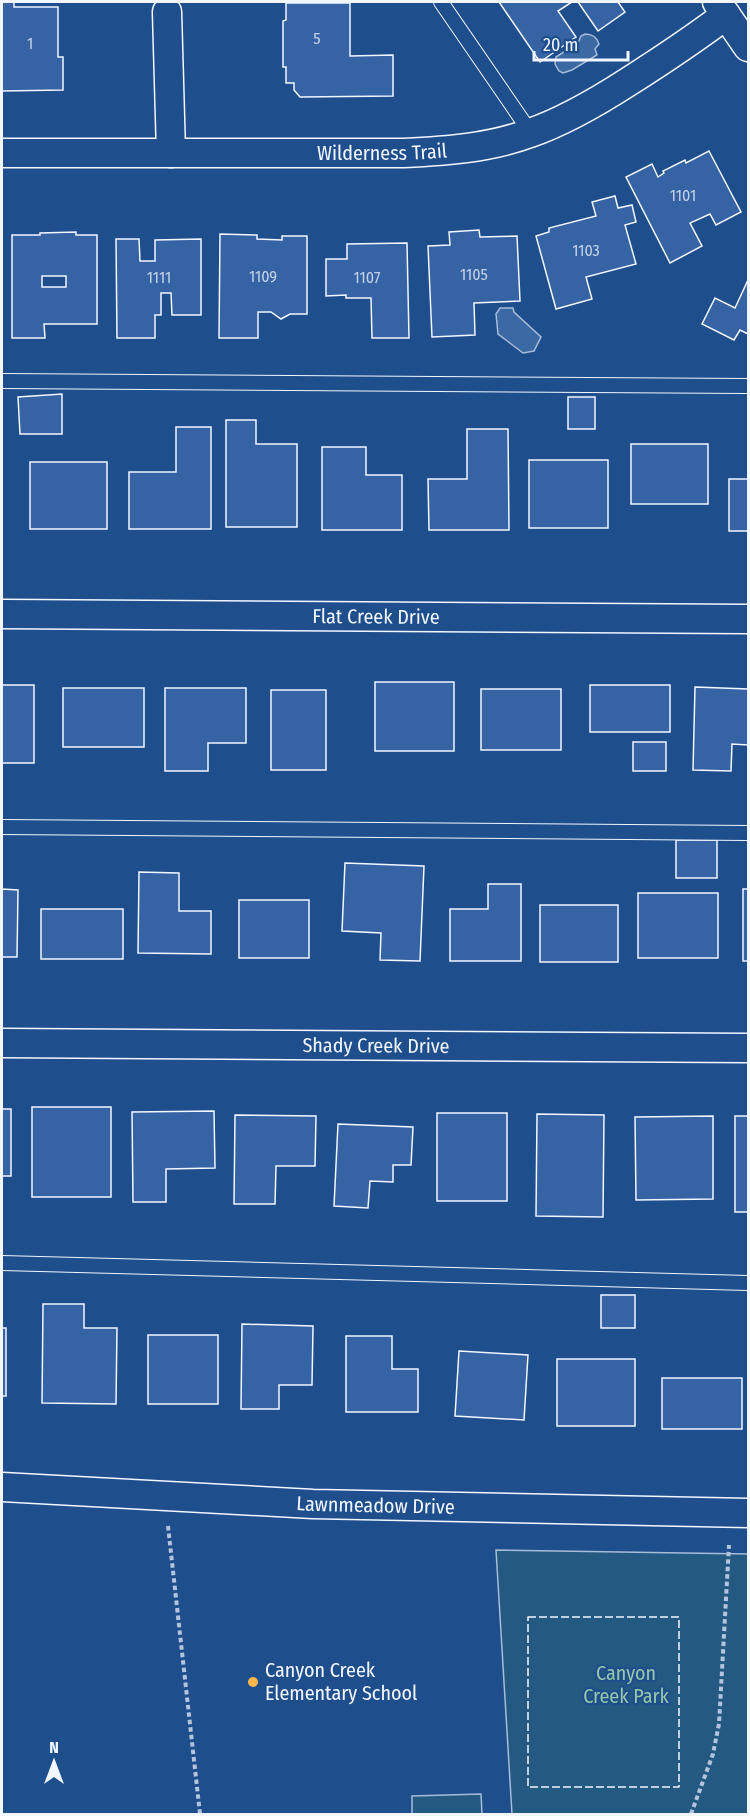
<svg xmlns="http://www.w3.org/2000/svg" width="750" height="1816" font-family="'Fira Sans Condensed',sans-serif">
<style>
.green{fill:#245a82;stroke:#a8bbd7;stroke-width:1.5}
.water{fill:#3b69a3;stroke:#a8bbd7;stroke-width:1.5}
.building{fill:#3563a3;stroke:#f2f6ff;stroke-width:1.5;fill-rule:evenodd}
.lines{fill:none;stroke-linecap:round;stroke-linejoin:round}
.service-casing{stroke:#f2f6ff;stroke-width:16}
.minor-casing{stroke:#f2f6ff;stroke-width:31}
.path{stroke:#b3c4dc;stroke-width:4;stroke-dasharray:4.5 3;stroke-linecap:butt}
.service{stroke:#1f4e8c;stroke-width:14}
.minor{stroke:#1f4e8c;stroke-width:28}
.fence{stroke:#f2f6ff;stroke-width:1.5;stroke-dasharray:8 3;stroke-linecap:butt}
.poi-dot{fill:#ffb74d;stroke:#1f4e8c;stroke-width:2}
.labels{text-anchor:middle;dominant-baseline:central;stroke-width:4.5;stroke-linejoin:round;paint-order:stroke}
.number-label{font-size:16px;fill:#c3d1e8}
.street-label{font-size:20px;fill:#f2f6ff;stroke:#1f4e8c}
.poi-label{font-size:20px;fill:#f2f6ff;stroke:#1f4e8c;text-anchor:start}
.park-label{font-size:20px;fill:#97c8a6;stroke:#1f4e8c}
</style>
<rect width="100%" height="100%" fill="#1f4e8c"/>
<g class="green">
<polygon points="496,1550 748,1554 748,1814 512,1814"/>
<polygon points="481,1794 482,1814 412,1814 412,1796"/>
</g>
<g class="water">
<path d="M585,34c7,0 12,3 14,10l-4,5 2,6 -25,15 -9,3 -4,-2 -4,-7 1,-7 22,-14 3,-7z"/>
<polygon points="500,308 513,308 514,312 541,337 534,351 523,353 498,334 496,314"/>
</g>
<g class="building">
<polygon points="2,2 14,2 14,7 58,7 58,57 63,57 63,90 2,91"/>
<polygon points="499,2 572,2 558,11 576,37 540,62"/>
<polygon points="578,2 618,2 625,12 598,31"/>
<polygon points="286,3 350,3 350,56 393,55 393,96 300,97 294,90 294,83 286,83 286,67 283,67 283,21 286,20"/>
<polygon points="709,151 741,212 716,225 710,214 690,223 702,246 670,263 626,177 652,164 658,177 664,173 663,171 685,160 686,163"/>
<polygon points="615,196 618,208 632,205 636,222 625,225 636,264 586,277 592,299 556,309 536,236 549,232 549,228 596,216 592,202"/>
<polygon points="479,230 480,237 517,236 520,301 474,303 475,335 432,337 428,246 450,245 449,232"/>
<path d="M76,232v3h21v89h-53l1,14h-33v-103h28v-2zM42,276h24v11h-24z"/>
<polygon points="220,234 257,235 257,239 282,240 282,236 307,236 307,314 290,314 281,319 271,312 258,312 258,338 219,338"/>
<polygon points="116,239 139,239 140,261 155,261 155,240 201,239 201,315 172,315 171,293 161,293 161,315 155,315 155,338 117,338"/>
<polygon points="407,243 409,338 372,338 371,298 346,298 346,295 326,296 326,259 347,259 347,244"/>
<polygon points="748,280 748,334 740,330 734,340 702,324 715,298 735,308"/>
<polygon points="62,394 62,434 20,434 18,397"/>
<rect x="568" y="397" width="27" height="32"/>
<polygon points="226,420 256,420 256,444 297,444 297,527 226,527"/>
<polygon points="176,427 211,427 211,529 129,529 129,472 176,472"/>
<polygon points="467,429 508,429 509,530 429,530 428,479 467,479"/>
<rect x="631" y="444" width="77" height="60"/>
<polygon points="322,447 366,447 366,475 402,475 402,530 322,530"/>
<rect x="529" y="460" width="79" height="68"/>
<rect x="30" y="462" width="77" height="67"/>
<rect x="729" y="479" width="19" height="52"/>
<rect x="375" y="682" width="79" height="69"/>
<rect x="2" y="685" width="32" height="78"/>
<rect x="590" y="685" width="80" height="47"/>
<polygon points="695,687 748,689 748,745 732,744 731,771 693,770"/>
<rect x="63" y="688" width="81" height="59"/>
<polygon points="165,688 246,688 246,743 208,743 208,771 165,771"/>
<rect x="481" y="689" width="80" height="61"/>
<rect x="271" y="690" width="55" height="80"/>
<rect x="633" y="742" width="33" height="29"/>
<rect x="676" y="840" width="41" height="38"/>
<polygon points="345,863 424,866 420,961 380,960 381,933 342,931"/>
<polygon points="139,872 179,873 179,911 211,911 211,954 138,953"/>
<polygon points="488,884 521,884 521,961 450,961 450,909 488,909"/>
<polygon points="2,889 18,890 17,957 2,957"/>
<rect x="743" y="889" width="5" height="72"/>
<rect x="638" y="893" width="80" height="65"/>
<rect x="239" y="900" width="70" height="58"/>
<rect x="540" y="905" width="78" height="57"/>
<rect x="41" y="909" width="82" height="50"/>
<rect x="32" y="1107" width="79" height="90"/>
<rect x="2" y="1109" width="9" height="67"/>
<polygon points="214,1111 215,1168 166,1169 166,1202 133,1202 132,1112"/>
<rect x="437" y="1113" width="70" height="88"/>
<polygon points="537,1114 604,1115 603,1217 536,1216"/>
<polygon points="235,1115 316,1116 315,1166 276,1166 275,1204 234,1204"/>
<polygon points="713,1116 713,1199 636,1200 635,1117"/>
<rect x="735" y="1116" width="13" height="96"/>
<polygon points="338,1124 413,1127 411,1165 393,1165 393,1182 370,1181 368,1208 334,1206"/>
<rect x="601" y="1295" width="34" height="33"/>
<polygon points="43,1304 84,1304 84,1328 117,1328 116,1404 42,1403"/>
<polygon points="242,1324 313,1326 312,1385 279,1385 279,1409 241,1409"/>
<rect x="2" y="1328" width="4" height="68"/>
<rect x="148" y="1335" width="70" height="69"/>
<polygon points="346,1336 392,1336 392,1369 418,1369 418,1412 346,1412"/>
<polygon points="459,1351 528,1355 524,1420 455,1416"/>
<rect x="557" y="1359" width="78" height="67"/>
<rect x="662" y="1378" width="80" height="51"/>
</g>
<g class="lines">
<defs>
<g id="service">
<polyline points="441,2 531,133"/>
<polyline points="2,381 748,386"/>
<polyline points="2,827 748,833"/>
<polyline points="2,1263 748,1283"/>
</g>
<g id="minor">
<polyline points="717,2 748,47"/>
<polyline points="167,12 171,153"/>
<path id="s1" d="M2,153h402c42,-2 86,-5 126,-20 35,-12 67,-31 98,-51 33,-21 66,-43 98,-67"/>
<path id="s2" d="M2,614l746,5"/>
<path id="s3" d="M2,1043l746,5"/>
<path id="s4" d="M2,1487l311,17 435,9"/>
</g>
</defs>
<use href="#service" class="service-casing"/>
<use href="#minor" class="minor-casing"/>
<g class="path">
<polyline points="168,1526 200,1814"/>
<polyline points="691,1814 713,1754 719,1724 729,1545"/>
</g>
<use href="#service" class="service"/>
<use href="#minor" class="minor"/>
<rect class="fence" x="528" y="1617" width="151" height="170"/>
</g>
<circle class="poi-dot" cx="253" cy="1682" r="6"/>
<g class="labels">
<g class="number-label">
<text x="317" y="38">5</text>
<text x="30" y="43">1</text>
<text x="683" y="195">1101</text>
<text x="586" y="250">1103</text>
<text x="474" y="274">1105</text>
<text x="263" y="276">1109</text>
<text x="159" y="277">1111</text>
<text x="367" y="277">1107</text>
</g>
<g class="street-label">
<text stroke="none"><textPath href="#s1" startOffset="380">Wilderness Trail</textPath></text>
<text stroke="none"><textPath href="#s2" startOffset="374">Flat Creek Drive</textPath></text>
<text stroke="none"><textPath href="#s3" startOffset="374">Shady Creek Drive</textPath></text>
<text stroke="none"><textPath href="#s4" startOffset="374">Lawnmeadow Drive</textPath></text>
</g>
<g class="poi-label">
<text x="265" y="1670">Canyon Creek<tspan x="265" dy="23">Elementary School</tspan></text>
</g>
<g class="park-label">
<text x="626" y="1673">Canyon<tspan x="626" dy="23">Creek Park</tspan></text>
</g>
</g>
<rect width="750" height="1816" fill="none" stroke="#f2f6ff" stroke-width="6"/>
<g transform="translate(54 1762)" stroke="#1f4e8c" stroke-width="4.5" paint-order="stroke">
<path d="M0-4.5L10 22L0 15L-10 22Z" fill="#f2f6ff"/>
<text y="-9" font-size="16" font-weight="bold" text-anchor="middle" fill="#f2f6ff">N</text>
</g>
<path d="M534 51v9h94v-9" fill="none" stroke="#f2f6ff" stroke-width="3"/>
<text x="543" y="51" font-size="18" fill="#f2f6ff" stroke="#1f4e8c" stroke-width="4.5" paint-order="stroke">20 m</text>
</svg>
